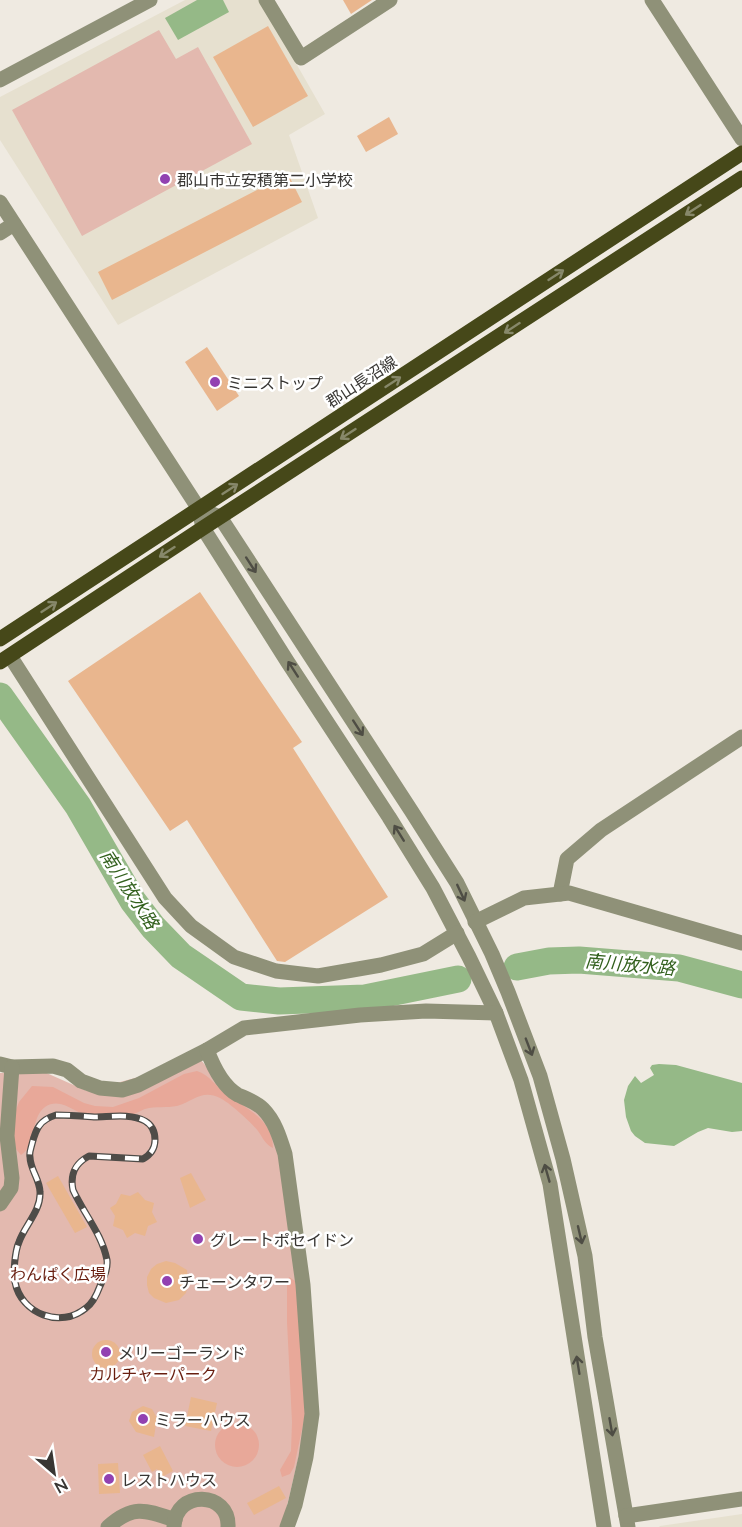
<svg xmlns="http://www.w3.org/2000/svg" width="742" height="1527" font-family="Lato,'Noto Sans JP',sans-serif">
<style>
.built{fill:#e6e0cf}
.green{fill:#e3b9af}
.forest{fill:#e8a899}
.water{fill:#95b987}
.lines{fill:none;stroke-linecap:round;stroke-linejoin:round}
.river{stroke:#95b987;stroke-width:27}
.building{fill:#e9b68e}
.minor{stroke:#8f9178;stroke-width:15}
.major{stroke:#464819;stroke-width:15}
.rail-casing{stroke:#4e4c48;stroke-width:7}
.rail{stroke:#fff;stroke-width:4.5;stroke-dasharray:14;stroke-linecap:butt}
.oneway{stroke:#87886a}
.oneway2{stroke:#4e4d44}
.poi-dot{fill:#9241b1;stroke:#fff;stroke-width:2}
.labels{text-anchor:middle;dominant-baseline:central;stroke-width:5;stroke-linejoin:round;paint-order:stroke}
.poi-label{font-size:16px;fill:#383633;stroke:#fff;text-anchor:start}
.street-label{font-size:16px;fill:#383633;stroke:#fff}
.park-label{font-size:16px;fill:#681d0e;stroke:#fff}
.water-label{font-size:18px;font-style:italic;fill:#32601d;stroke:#fff}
</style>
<rect width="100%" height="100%" fill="#efeae1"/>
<g class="built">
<polygon points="185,0 260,0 325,114 289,135 318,218 118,325 0,140 0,97"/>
<polygon points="742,1514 742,1527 659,1527 660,1526"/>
</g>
<g class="green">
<polygon points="159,30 176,59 198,47 252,144 82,236 12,110"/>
<polygon points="201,1060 226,1091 261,1114 284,1159 308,1417 282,1527 0,1527 0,1073 42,1071 87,1091"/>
</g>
<g class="forest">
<path d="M197,1071c14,5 18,15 29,23 19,14 47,25 47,54 -8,-4 -10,-10 -15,-17 -7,-9 -28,-28 -38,-33 -18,-9 -26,3 -43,8 -10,2 -21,0 -32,3 -5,2 -11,6 -17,6 -7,2 -15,-1 -22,-1 -5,1 -10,2 -14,2 -17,-1 -30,-20 -47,-9 -15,11 -8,38 -24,48l-5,-6 -5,-26 8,-21 13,-16 21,1 31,16 11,3 18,1 26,-9 45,-24z"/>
<polygon points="289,1277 295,1281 297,1291 305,1415 294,1467 290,1474 282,1477 280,1470 291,1451 292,1422 287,1322 287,1282"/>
<circle cx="237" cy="1445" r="22"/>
</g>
<g class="water">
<polygon points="197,0 223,0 229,12 178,40 165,18"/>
<polygon points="659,1064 676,1065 742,1083 742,1131 732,1132 708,1128 698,1132 674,1146 645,1143 635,1136 631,1131 626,1117 624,1100 628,1086 635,1076 641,1083 654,1075 650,1068 652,1065"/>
</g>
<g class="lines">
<g class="river">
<polyline points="0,696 78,806 133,901 153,927 181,956 241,997 279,1001 365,998 458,979"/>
<polyline points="517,967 549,961 579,960 679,968 742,985"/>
</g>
</g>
<g class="building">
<polygon points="343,0 372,0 351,14"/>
<polygon points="268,26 308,96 253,127 213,57"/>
<polygon points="389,117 398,134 366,152 357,136"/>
<polygon points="288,174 302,202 112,300 98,272"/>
<polygon points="207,347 239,396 217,411 185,362"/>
<polygon points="200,592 302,742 293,748 388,897 285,962 277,961 187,820 170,831 68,681"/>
<polygon points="191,1173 206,1200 190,1208 180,1178"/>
<polygon points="58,1176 87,1227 75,1233 46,1183"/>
<polygon points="138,1192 145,1200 154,1203 152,1212 157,1222 148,1226 145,1236 135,1233 127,1238 123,1230 113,1226 115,1216 110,1208 116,1204 121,1194 130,1196"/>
<polygon points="166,1261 175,1263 187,1270 188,1284 186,1293 179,1300 166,1303 154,1298 149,1293 147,1285 147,1277 151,1269 157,1264"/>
<circle cx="106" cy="1354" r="14"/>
<polygon points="191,1397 217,1403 211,1431 185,1426"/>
<polygon points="143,1406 152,1409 157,1418 154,1437 136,1432 129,1421 132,1412"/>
<polygon points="160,1446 173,1471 162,1477 157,1469 152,1472 143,1455"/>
<polygon points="118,1463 120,1493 99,1494 98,1464"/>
<polygon points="279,1486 286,1498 254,1515 247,1503"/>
</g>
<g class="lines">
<g class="minor">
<polyline points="266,0 301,58 390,0"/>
<polyline points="652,0 742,139"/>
<polyline points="0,80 150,0"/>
<polyline points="0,202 199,509 203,528 287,661 389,817 433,888 469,957 496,1013 521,1080 550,1184 604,1527"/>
<polyline points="0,233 14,224"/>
<polyline points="207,512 220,517 412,812 457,883 492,954 508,992 540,1076 563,1159 585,1256 595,1337 628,1527"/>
<polyline points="10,656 165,898 191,926 234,957 276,971 318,976 381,965 423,954 457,933"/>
<polyline points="560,894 567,859 601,830 742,737"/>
<polyline points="475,922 524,898 569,893 742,943"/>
<polyline points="0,1064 12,1067 53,1066 67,1070 81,1081 100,1088 122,1090 138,1085 207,1050"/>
<polyline points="0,1204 11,1188 12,1178 7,1136 12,1067"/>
<polyline points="626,1516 742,1499"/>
<path d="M108,1527c25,-23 38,-17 67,-7"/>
<path d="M174,1527c1,-38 56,-36 54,0"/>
<path d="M287,1527l8,-22 11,-48 6,-43 -9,-129 -18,-131c-5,-16 -10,-33 -22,-45 -7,-7 -16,-10 -25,-14 -16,-9 -25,-29 -31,-45l37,-22 116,-13 66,-4 70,2"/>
</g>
<g class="major">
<polyline points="0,639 742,153"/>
<polyline points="0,662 203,528 742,178"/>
</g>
<defs>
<path id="rail" d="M56,1115c13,0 25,1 38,2 16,0 36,-4 51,4 7,4 10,11 10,19 0,9 -5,15 -12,19l-54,-3c-15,8 -19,19 -16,34 11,24 29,44 34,70 1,9 -3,17 -7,26 -3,8 -7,17 -14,22 -25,21 -65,6 -71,-26 -2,-10 0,-31 4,-40 6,-17 22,-31 21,-50 0,-12 -10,-23 -10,-35 -1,-4 1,-9 2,-13 4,-16 8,-24 24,-29z"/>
</defs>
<use href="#rail" class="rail-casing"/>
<use href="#rail" class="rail"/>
</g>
<defs><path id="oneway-shaft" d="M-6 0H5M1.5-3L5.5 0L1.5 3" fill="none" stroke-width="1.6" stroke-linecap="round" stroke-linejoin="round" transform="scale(1.5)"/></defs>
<g class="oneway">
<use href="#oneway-shaft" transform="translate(693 210) rotate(147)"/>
<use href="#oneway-shaft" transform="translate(556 275) rotate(-33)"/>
<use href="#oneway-shaft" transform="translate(512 328) rotate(147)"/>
<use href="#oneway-shaft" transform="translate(393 382) rotate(-33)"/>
<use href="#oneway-shaft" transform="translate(348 434) rotate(147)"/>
<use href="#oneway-shaft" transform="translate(230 489) rotate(-33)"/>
<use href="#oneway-shaft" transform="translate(167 552) rotate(147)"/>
<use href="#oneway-shaft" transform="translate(49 607) rotate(-33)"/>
</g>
<g class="oneway2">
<use href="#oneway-shaft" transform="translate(251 565) rotate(57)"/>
<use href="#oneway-shaft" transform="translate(293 669) rotate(-123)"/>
<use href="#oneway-shaft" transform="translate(358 728) rotate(57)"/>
<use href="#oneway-shaft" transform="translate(399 833) rotate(-122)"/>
<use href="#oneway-shaft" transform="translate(461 893) rotate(65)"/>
<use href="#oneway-shaft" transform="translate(529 1047) rotate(69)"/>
<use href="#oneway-shaft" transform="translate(547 1173) rotate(-106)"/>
<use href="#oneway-shaft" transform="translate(580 1235) rotate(77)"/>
<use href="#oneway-shaft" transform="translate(578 1365) rotate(-99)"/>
<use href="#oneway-shaft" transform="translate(611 1427) rotate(80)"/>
</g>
<g class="poi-dot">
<circle cx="165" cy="179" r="6"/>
<circle cx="215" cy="382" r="6"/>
<circle cx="198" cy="1239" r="6"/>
<circle cx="167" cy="1281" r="6"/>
<circle cx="106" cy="1352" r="6"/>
<circle cx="143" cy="1419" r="6"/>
<circle cx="109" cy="1479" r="6"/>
</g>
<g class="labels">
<g class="poi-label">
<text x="177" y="179">郡山市立安積第二小学校</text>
<text x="227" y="382">ミニストップ</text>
<text x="210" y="1239">グレートポセイドン</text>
<text x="179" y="1281">チェーンタワー</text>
<text x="118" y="1352">メリーゴーランド</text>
<text x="155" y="1419">ミラーハウス</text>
<text x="121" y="1479">レストハウス</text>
</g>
<g class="street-label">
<text transform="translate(361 381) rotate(-33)">郡山長沼線</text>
</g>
<g class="park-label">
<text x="58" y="1273">わんぱく広場</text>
<text x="153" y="1373">カルチャーパーク</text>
</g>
<g class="water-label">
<text transform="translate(130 889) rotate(57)">南川放水路</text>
<text transform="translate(630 964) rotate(5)">南川放水路</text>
</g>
</g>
<g transform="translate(54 1473) rotate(151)" stroke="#ffffff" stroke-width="4.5" paint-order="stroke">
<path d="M0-4.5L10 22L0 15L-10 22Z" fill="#383633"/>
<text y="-9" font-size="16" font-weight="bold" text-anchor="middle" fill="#383633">N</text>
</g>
</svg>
